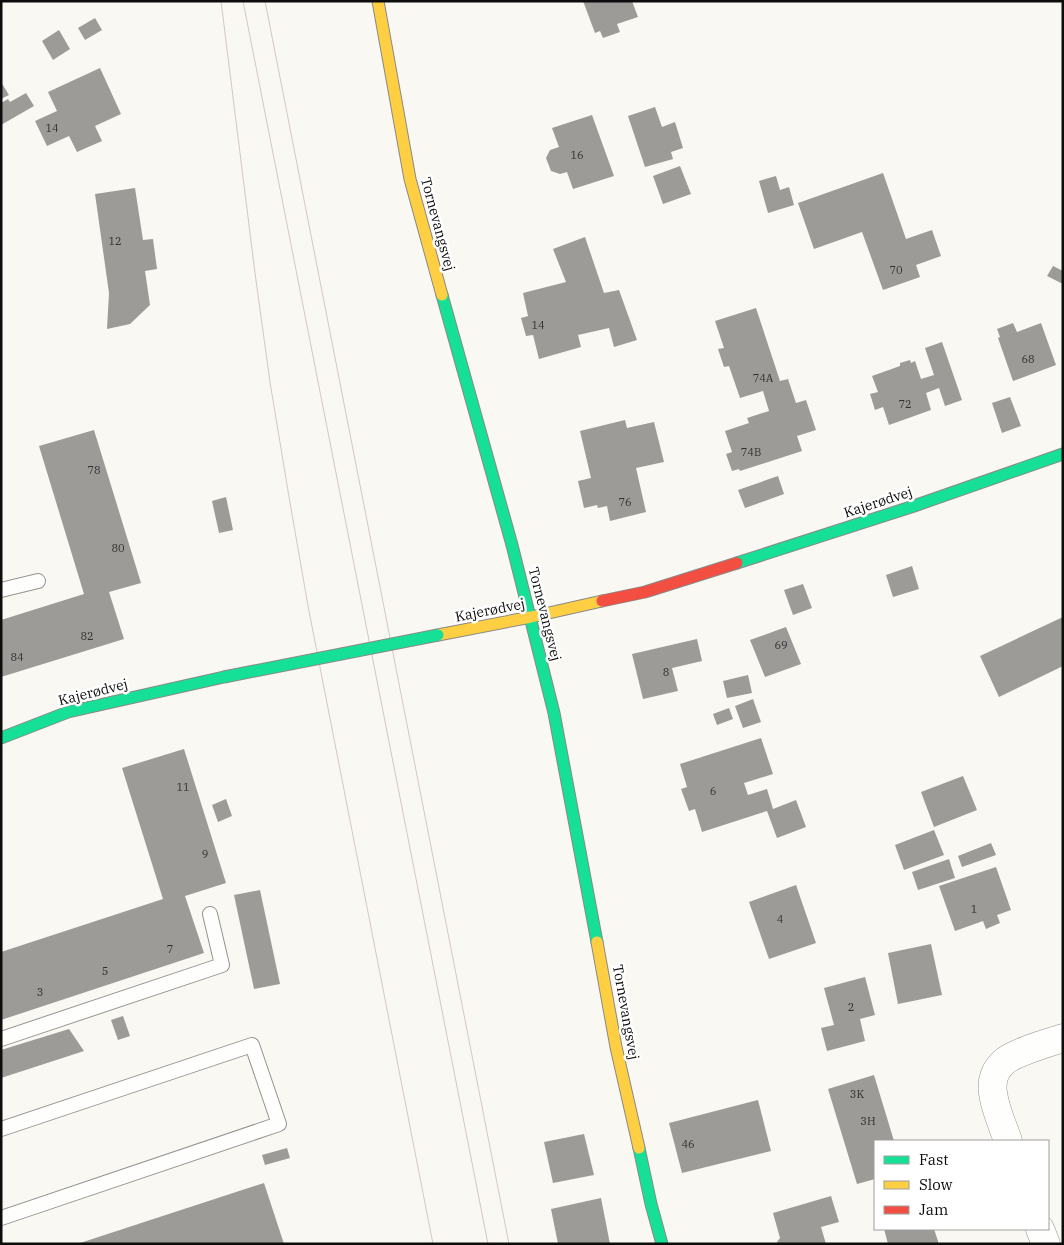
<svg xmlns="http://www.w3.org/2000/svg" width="1064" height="1245" font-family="'IBM Plex Serif',serif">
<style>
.building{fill:#9d9b98}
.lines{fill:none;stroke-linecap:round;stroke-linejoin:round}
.lane-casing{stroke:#949390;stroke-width:16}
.street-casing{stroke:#949390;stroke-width:29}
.fast-casing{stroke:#8a8987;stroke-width:13}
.slow-casing{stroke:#8a8987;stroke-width:13}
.jam-casing{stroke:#8a8987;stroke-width:13}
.lane{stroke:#fefefd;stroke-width:14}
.street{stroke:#fefefd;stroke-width:28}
.fast{stroke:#16e098;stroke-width:11}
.slow{stroke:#ffcf43;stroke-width:11}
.jam{stroke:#f24e42;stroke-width:11}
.tram{stroke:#d6c6c7;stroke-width:1}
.fast-bridge-casing{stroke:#8a8987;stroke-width:13;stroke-linecap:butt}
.fast-bridge{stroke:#16e098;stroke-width:11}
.labels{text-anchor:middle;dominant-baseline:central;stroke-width:5;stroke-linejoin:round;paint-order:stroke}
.number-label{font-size:11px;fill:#313030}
.street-label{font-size:14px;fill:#0d0d0d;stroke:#fff}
</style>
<rect width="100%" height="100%" fill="#faf8f2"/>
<g class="building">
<polygon points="583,1 632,1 638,17 617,24 620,32 603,38 600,31 595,33"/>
<polygon points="95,18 102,30 85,40 78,28"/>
<polygon points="59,30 70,49 53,60 42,41"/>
<polygon points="100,68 121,114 95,126 102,141 77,152 69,136 47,146 35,121 57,111 48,92"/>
<polygon points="1,82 9,95 1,99"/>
<polygon points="26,93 34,106 1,125 1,103 8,99 10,102"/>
<polygon points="655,107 662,127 675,122 683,148 671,152 673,159 645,167 628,116"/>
<polygon points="592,115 614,176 573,189 567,172 560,174 551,171 546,158 550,150 559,147 552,128"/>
<polygon points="680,166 691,194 663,204 653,176"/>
<polygon points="883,173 906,239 932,230 941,256 916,265 920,277 883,290 862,232 814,249 798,203"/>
<polygon points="776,176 780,190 789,187 794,205 768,213 759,181"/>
<polygon points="135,188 143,240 153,239 157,269 145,271 150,305 130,324 107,329 109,293 95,194"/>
<polygon points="585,237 604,293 619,290 637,340 614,347 609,328 578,335 581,347 539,359 533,335 526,336 521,318 528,316 523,293 566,282 553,249"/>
<polygon points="1053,266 1063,271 1063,284 1047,276"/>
<polygon points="756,308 780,381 788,379 796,403 806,400 816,430 797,436 802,451 740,471 739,469 732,471 726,454 732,452 725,431 749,423 747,418 769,411 763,391 740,398 729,366 724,367 718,349 724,348 715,321"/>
<polygon points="1013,323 1017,332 1041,323 1056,365 1013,381 998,338 1000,337 997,329"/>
<polygon points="942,342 962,400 945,406 939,388 926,393 931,410 889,425 883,407 875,410 870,394 878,392 872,376 900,366 900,363 910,360 911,363 915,361 921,379 934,375 925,348"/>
<polygon points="1010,397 1021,426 1002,433 992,403"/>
<polygon points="625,420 627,428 654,422 664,462 636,468 646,512 610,521 607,506 598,508 597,505 584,508 578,481 591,478 580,431"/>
<polygon points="94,430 141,583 109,592 124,639 1,677 1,620 84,594 39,446"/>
<polygon points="778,476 784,494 745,508 738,490"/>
<polygon points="226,497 233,530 219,533 212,501"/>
<polygon points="912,566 919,589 893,597 886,575"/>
<polygon points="803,584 812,608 793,615 784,590"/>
<polygon points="1063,617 1063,666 999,697 980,656"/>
<polygon points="786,627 801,664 765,677 750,640"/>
<polygon points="697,639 702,661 672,668 678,691 643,699 632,654"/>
<polygon points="748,675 752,693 727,698 723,681"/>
<polygon points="753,699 761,722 743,728 735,706"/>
<polygon points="729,708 733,719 717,725 713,714"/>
<polygon points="761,738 773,774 744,783 748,795 767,789 773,809 796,800 806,827 777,838 767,811 702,832 695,809 689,811 681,789 687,787 680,764"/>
<polygon points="184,749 226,883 185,896 204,953 1,1020 1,952 163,899 122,768"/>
<polygon points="963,776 977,810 934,827 921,792"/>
<polygon points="226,799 232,816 218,822 212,805"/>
<polygon points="934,830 944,855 904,870 895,845"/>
<polygon points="991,843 996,855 962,867 958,856"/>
<polygon points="949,859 955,878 918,890 912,872"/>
<polygon points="996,867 1011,910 997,915 1000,923 986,929 983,921 955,931 939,886"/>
<polygon points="796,885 816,943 769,959 749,902"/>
<polygon points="260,890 280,984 254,989 234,895"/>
<polygon points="931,944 942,995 898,1004 888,953"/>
<polygon points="865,977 875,1015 860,1019 865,1041 827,1051 821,1028 834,1025 824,988"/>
<polygon points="123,1016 130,1036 118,1040 111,1020"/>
<polygon points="69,1029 84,1051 1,1078 1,1050"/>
<polygon points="874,1075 894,1141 875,1141 875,1179 857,1184 828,1089"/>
<polygon points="758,1100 771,1151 682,1173 669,1123"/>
<polygon points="584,1134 594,1175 553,1183 544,1142"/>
<polygon points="287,1148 290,1158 265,1165 262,1155"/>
<polygon points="264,1183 284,1244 80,1244 80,1243"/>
<polygon points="831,1196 839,1222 821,1227 826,1244 778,1244 777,1242 780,1238 773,1213"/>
<polygon points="601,1198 610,1244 558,1244 551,1209"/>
<polygon points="884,1229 934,1229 939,1244 888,1244"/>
</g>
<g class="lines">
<defs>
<g id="lane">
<polyline points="1,590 38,581"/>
<polyline points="1,1039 222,965 210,914"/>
<polyline points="1,1129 252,1045 279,1124 1,1218"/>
</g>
<g id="street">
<path d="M1008,1141c-5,-15 -13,-32 -15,-48 -2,-12 2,-24 12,-32 11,-9 43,-18 58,-23"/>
<polyline points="1040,1229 1046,1244"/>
</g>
<g id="fast">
<polyline points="442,295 512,545 554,713 597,942"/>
<polyline points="737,563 914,506 1063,454"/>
<polyline points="1,738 68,712 224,677"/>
<polyline points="639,1148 651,1204 662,1244"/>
</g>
<g id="slow">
<polyline points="378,1 410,179 442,295"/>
<polyline points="438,635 531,617 602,601"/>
<polyline points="597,942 616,1047 639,1148"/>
</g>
<polyline id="jam" points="602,601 645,592 737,563"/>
</defs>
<use href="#lane" class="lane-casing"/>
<use href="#street" class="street-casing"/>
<use href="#fast" class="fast-casing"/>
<use href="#slow" class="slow-casing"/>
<use href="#jam" class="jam-casing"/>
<use href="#lane" class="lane"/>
<use href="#street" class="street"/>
<use href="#fast" class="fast"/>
<use href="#slow" class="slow"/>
<use href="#jam" class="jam"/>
<g class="tram">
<polyline points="221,1 255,273 270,382 288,491 308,606 433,1244"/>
<polyline points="243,1 488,1244"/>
<polyline points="265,1 509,1244"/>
</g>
<defs>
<polyline id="fast-bridge" points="224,677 438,635"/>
</defs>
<use href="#fast-bridge" class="fast-bridge-casing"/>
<use href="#fast-bridge" class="fast-bridge"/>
</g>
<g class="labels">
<g class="number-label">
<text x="52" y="128">14</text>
<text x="577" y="155">16</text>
<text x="115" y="241">12</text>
<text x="896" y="270">70</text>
<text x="538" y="325">14</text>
<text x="1028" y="359">68</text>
<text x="763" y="378">74A</text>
<text x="905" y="404">72</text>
<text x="751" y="452">74B</text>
<text x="94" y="470">78</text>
<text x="625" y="502">76</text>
<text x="118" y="548">80</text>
<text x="87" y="636">82</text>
<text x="781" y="645">69</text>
<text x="17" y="657">84</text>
<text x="666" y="672">8</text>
<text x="183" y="787">11</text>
<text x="713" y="791">6</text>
<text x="205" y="854">9</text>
<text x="974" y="909">1</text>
<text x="780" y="919">4</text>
<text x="170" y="949">7</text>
<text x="105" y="971">5</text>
<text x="40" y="992">3</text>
<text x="851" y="1007">2</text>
<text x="857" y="1094">3K</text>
<text x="868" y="1121">3H</text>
<text x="688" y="1144">46</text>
</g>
<g class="street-label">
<text transform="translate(438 224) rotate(75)">Tornevangsvej</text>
<text transform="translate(878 502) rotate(-18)">Kajerødvej</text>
<text transform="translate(490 610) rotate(-11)">Kajerødvej</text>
<text transform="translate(545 614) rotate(76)">Tornevangsvej</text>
<text transform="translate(93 692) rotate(-14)">Kajerødvej</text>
<text transform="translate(626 1012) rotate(80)">Tornevangsvej</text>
</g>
</g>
<rect width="1064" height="1245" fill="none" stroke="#0d0d0d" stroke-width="5"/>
<rect x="874" y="1140" width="175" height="90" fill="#ffffff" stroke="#9e9e9e"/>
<rect x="884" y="1156" width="25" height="8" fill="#16e098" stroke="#9e9e9e"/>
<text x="919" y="1165" font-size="15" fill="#0d0d0d">Fast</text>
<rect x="884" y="1181" width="25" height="8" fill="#ffcf43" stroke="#9e9e9e"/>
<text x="919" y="1190" font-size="15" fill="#0d0d0d">Slow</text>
<rect x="884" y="1206" width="25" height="8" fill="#f24e42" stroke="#9e9e9e"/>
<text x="919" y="1215" font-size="15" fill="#0d0d0d">Jam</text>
</svg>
